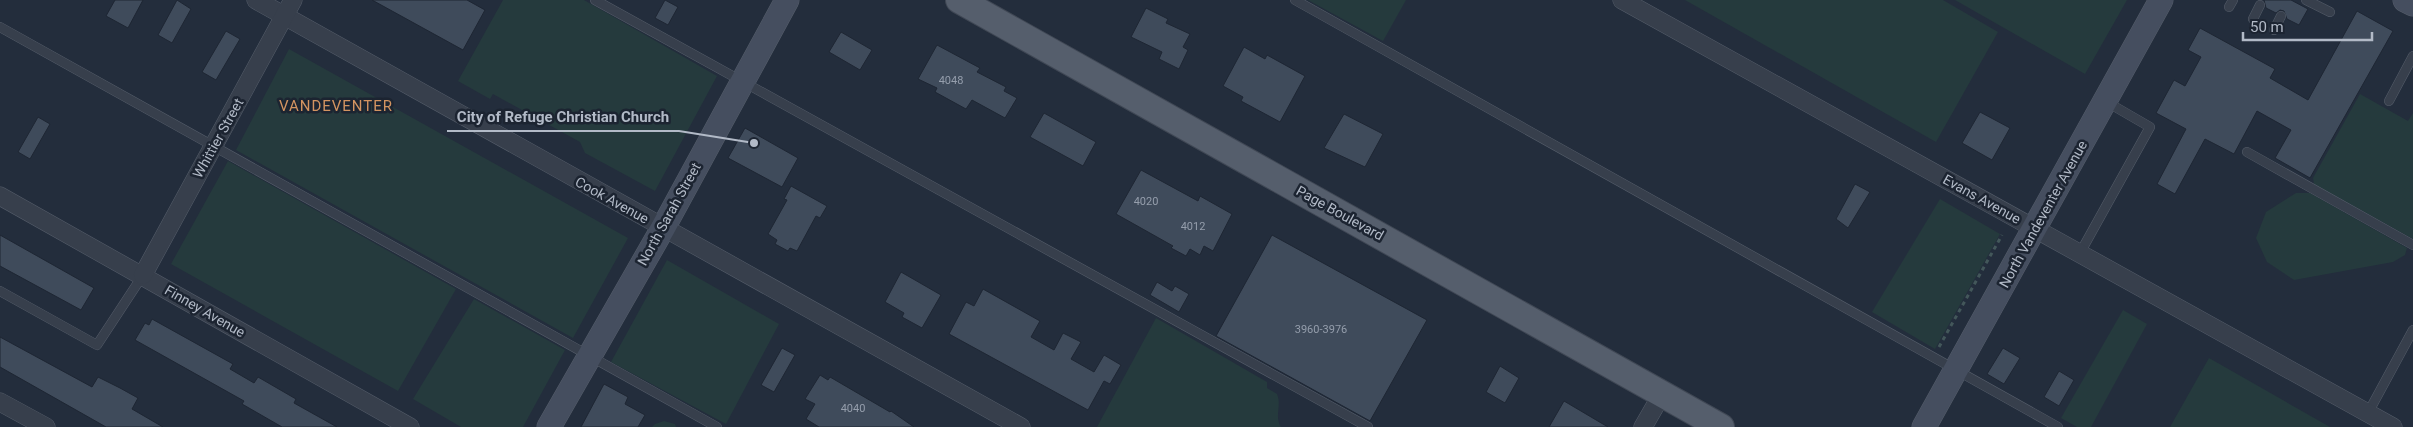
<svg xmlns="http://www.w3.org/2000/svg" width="2413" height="427" font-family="Roboto,sans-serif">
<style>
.green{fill:#253a3d}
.building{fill:#3f4b5b;stroke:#1e2633}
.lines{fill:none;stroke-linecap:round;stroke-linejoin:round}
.lane-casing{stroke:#555d6a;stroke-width:10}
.street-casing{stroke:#555d6a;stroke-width:19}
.secondary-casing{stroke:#555d6a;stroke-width:25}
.primary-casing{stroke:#404855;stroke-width:28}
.path{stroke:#43575a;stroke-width:3;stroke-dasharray:4 4;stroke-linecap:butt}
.lane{stroke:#373f4c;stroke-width:9}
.street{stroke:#373f4c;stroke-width:18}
.secondary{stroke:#454e5f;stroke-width:24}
.primary{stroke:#555e6c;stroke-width:26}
.labels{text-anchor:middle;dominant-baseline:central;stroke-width:5;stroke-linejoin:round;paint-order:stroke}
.number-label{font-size:11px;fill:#959eac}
.street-label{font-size:14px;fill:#b2bac7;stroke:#1c2431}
.neighbourhood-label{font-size:15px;letter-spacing:1px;fill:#d39461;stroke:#1c2431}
.leader{fill:none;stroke:#b2bac7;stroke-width:2}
.callout-dot{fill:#b2bac7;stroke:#1c2431;stroke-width:2}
.callout-label{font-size:15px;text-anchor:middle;font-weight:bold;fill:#b2bac7;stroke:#1c2431;stroke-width:5;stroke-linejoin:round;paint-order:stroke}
</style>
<rect width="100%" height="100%" fill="#232d3c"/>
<g class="green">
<polygon points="503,0 584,0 717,76 655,191 585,153 580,142 493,94 490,99 458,81"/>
<polygon points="1308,0 1406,0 1383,41"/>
<polygon points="1685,0 1943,0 1998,32 1936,142"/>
<polygon points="1955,0 2127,0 2085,74"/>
<polygon points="289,49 628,238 573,338 236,150"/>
<polygon points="2360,94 2408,121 2413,113 2413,239 2314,184 2313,178"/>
<polygon points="228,161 456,289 398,391 171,264"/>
<polygon points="2296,193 2310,193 2407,248 2405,255 2393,262 2294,280 2267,262 2256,238 2266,212"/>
<polygon points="1940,199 2000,234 1935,349 1872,312"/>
<polygon points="667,260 779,324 726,424 611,362"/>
<polygon points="474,299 565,350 523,427 461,427 413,399"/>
<polygon points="2123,310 2147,324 2091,427 2077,427 2061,418"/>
<path d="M1156,318l111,64v6l10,6c5,12 -3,22 4,33h-184z"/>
<polygon points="2209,358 2330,427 2170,427"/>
<polygon points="664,421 675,424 676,427 652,427 655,424"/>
</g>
<g class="building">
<polygon points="115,0 143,0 128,28 106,16"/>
<polygon points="177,0 191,9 172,43 158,35"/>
<polygon points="372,0 467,0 485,10 463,50"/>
<polygon points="665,0 678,7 668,25 655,18"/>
<polygon points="2264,0 2291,0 2308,9 2299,25 2287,19 2284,11 2280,10 2276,13 2266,8"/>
<polygon points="1146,8 1168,19 1166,23 1190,34 1183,47 1188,50 1179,69 1159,59 1162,52 1131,37"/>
<polygon points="2357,11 2393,31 2310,178 2275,158 2291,130 2257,111 2234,154 2205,139 2175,194 2157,184 2186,129 2156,113 2174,80 2185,86 2201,57 2188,50 2200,28 2275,69 2270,78 2308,100"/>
<polygon points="226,31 240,39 216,80 202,72"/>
<polygon points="841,32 872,50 860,70 829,52"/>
<polygon points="937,45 980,68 977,72 1006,87 1004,91 1017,98 1005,118 972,100 966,109 935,92 937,88 918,79"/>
<polygon points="1244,47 1265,59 1267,55 1305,76 1280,122 1241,101 1243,97 1223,86"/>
<polygon points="1980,112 2010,128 1992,160 1962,143"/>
<polygon points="1044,113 1096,142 1083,166 1030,137"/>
<polygon points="1344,114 1383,134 1365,167 1324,148"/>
<polygon points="38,117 50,124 30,159 18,152"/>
<polygon points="745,128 798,158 782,187 728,158"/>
<polygon points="1141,170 1198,201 1200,196 1232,214 1213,251 1204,246 1200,255 1190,249 1186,256 1171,248 1173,246 1116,214"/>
<polygon points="1855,184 1870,192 1848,228 1836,219"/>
<polygon points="791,186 827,206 820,218 816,216 797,251 790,248 788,251 775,244 777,240 768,234 787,200 784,199"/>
<polygon points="0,235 94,288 81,310 0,266"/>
<polygon points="1272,235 1427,320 1370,421 1216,336"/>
<polygon points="901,272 941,295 922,328 902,317 904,313 885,302"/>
<polygon points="1157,282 1172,291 1175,286 1189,294 1179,312 1150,295"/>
<polygon points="983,289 1040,321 1031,337 1054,350 1063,333 1081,342 1071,359 1094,372 1104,355 1121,365 1110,384 1104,381 1088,410 949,334 966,302 974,306"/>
<polygon points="152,319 233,364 230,369 254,383 258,377 296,399 294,403 337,427 282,427 242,404 244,401 135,340 145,323 149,325"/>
<polygon points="0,337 92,387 98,377 120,388 138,398 132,409 163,427 106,427 0,367"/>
<polygon points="782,348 795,355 774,392 761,385"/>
<polygon points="2003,348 2020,358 2004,384 1987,374"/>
<polygon points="1500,366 1519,378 1505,403 1486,392"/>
<polygon points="2059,371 2074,380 2059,406 2044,397"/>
<polygon points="820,375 828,380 830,377 890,412 891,411 914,427 819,427 806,419 815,404 805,399"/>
<polygon points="604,384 628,397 625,404 645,415 638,427 581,427"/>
<polygon points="1564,401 1608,427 1549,427"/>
</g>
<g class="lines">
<defs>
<g id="lane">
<polyline points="595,0 1368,427"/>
<polyline points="1295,0 2058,427"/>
<polyline points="2306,0 2330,12"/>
<polyline points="2229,7 2233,0"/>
<polyline points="2253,19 2260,5"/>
<polyline points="0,27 717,427"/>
<polyline points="2274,30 2281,16"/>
<polyline points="2389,101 2413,56"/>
<polyline points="2247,152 2413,245"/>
<polyline points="2080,253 2150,127 2105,101"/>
<polyline points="0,291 97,345 143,275"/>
<polyline points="2368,413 2413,330"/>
</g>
<g id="street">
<polyline points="256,0 1021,427"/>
<polyline points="1622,0 2393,427"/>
<polyline points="0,196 410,427"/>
<polyline points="143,275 293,0"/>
<polyline points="0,402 46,427"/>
<polyline points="1643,427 1662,394"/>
</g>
<g id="secondary">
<polyline points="2405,0 2413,4"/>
<polyline points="549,427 663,228 787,0"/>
<polyline points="1924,427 2161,0"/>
</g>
<polyline id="primary" points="959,0 1721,427"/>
</defs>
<use href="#lane" class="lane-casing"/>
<use href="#street" class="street-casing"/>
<use href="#secondary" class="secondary-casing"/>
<use href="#primary" class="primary-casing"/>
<polyline class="path" points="1939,347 2002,235"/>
<use href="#lane" class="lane"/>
<use href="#street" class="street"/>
<use href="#secondary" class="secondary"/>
<use href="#primary" class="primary"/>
</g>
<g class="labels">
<g class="number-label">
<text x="951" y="80">4048</text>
<text x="1146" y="201">4020</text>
<text x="1193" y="226">4012</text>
<text x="1321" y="329">3960-3976</text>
<text x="853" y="408">4040</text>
</g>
<g class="street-label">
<text transform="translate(218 138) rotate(-61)">Whittier Street</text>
<text transform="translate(1982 199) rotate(29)">Evans Avenue</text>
<text transform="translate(612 200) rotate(29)">Cook Avenue</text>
<text transform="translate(1340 213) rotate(29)">Page Boulevard</text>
<text transform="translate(669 214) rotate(-61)">North Sarah Street</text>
<text transform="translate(2043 214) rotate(-61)">North Vandeventer Avenue</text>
<text transform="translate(205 311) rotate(30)">Finney Avenue</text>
</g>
<g class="neighbourhood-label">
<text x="336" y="106">VANDEVENTER</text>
</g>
</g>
<path class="leader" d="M754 143L679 131H447"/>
<circle class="callout-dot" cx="754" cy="143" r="5"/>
<g class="callout-label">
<text x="563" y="122">City of Refuge Christian Church</text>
</g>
<path d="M2243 32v8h129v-8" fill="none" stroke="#b2bac7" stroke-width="2.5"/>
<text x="2250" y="32" font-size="15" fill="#b2bac7" stroke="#1c2431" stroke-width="4" paint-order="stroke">50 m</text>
</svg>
